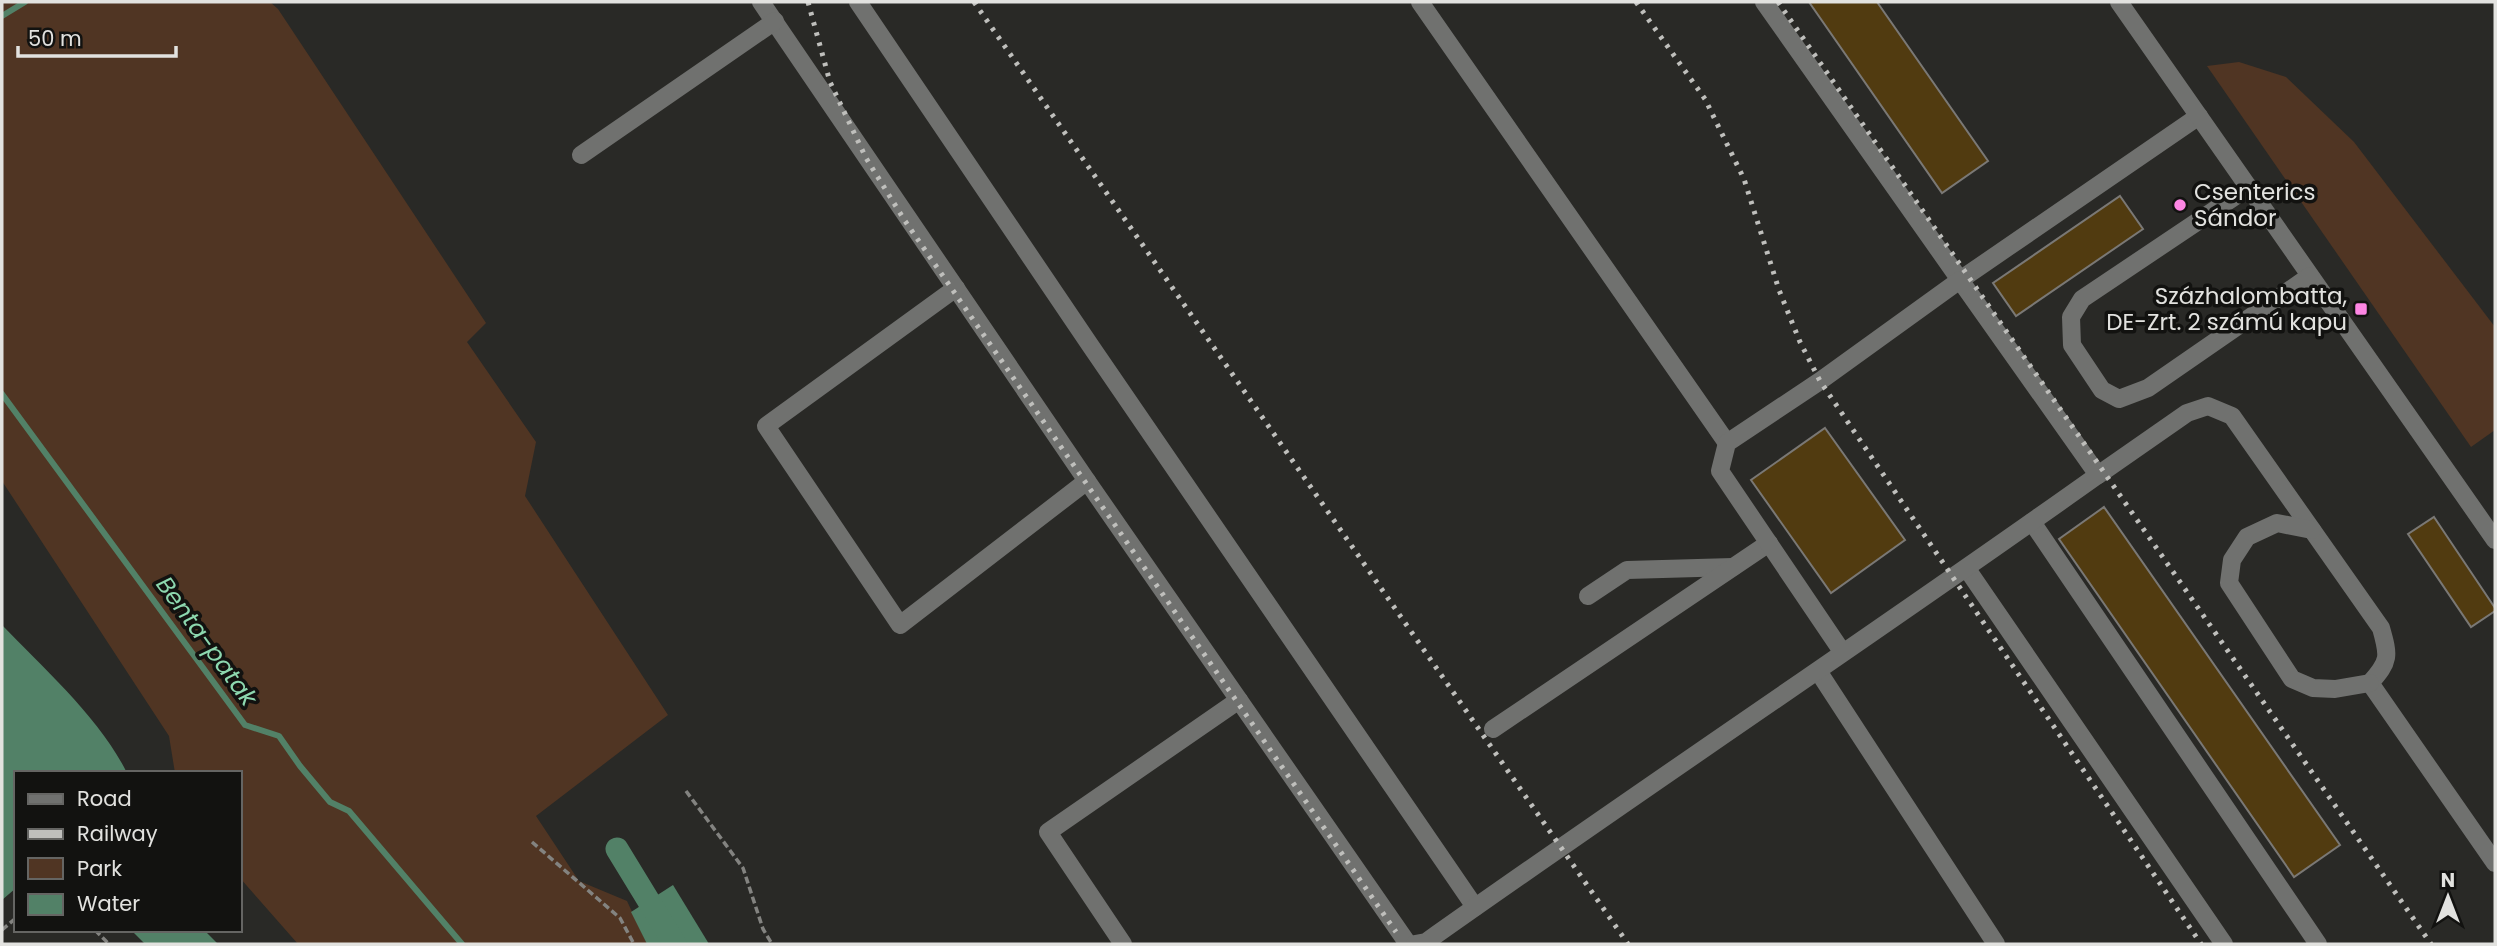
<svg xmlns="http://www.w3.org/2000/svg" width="2497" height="946" font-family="Poppins,sans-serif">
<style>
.green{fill:#503523}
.water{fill:#528167}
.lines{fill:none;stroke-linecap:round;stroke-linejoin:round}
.stream{stroke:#528167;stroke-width:6}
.canal{stroke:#528167;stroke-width:23}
.building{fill:#513b10;stroke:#7a7875;stroke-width:2}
.path{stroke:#838380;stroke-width:3.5;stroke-dasharray:7 3.5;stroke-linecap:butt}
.minor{stroke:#70716f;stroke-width:18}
.rail{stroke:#bfbfbc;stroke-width:5;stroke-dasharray:3.5 7;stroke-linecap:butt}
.poi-dot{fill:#fd86e3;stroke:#121210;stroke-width:2.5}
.labels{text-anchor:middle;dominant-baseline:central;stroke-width:7;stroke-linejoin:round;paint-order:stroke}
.poi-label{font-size:23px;fill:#e2e2df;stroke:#121210;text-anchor:start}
.water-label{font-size:24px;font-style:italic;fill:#8dd8af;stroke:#121210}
</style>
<rect width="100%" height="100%" fill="#292926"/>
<g class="green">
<polygon points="2,2 270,2 278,9 486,323 467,342 536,442 525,496 668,715 536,816 579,881 627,901 647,944 298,944 240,878 240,773 175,773 169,736 2,481"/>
<polygon points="2239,62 2286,77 2354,142 2495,327 2495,430 2471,447 2207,66"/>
</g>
<g class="water">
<path d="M2,625c42,44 98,93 125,148h-111v115l-14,12z"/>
<polygon points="673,885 709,944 647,944 631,912"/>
<polygon points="131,930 204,930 218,944 145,944"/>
</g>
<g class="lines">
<g class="stream">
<polyline points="2,16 25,2"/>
<polyline points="2,394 245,725 279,736 300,766 330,802 349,811 462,944"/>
</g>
<polyline class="canal" points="617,849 675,944"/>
</g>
<g class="building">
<polygon points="1809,2 1877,2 1988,161 1942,193"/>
<polygon points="2120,196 2143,229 2016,316 1993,283"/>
<polygon points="1825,428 1905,540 1831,593 1751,480"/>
<polygon points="2104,507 2340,845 2294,877 2059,539"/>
<polygon points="2434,517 2495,608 2495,611 2471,627 2408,534"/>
</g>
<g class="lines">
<g class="path">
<polyline points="686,791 743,868 763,929 772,944"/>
<polyline points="532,842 620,918 634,944"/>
<polyline points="2,930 16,918"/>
<polyline points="95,930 109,944"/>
</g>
<g class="minor">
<polyline points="761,2 1087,481 1408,944"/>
<polyline points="858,2 1090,345 1475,907"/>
<polyline points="1420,2 1727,443"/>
<polyline points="1764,2 1960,280 2199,116"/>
<polyline points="2119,2 2495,540"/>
<polyline points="581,155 775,21"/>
<polyline points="2249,187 2082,299 2071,317 2072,345 2102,390 2119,399 2148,388 2310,276"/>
<polyline points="956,288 766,426 900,625 1087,481"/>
<path d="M2098,475l89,-62 21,-7 24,10 149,212c8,28 9,33 -11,55l125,180"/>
<polyline points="2032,522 2318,944"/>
<polyline points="2312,530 2277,523 2247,537 2232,560 2229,583 2292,679 2313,688 2335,689 2370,683"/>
<polyline points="1967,569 2224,944"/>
<polyline points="1588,596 1627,570 1733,567"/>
<polyline points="1818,671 1996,944"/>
<polyline points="1493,729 1769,543"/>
<polyline points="1123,944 1048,832 1239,700"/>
<path d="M1415,944l11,-2c223,-158 450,-309 672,-467l-138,-195 -140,101 -93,62 -7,28 123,182"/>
</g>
<g class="rail">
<polyline points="808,2 830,82 866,158 905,221 1396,932"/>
<polyline points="974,2 1628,944"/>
<polyline points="1636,2 1705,99 1744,179 1779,290 1800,342 1820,381 2201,944"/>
<polyline points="1778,2 2431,944"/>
</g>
</g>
<g class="poi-dot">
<circle cx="2180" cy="205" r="7"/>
<rect x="2354" y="302" width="14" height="14" rx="3.5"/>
</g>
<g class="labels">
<g class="poi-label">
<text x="2194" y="192">Csenterics<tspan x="2194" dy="26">Sándor</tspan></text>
<text x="2347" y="296" text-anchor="end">Százhalombatta,<tspan x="2347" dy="26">DE-Zrt. 2 számú kapu</tspan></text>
</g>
<g class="water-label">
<text transform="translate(207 641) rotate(54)">Benta-patak</text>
</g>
</g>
<rect width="2497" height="946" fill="none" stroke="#e2e2df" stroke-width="7"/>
<rect x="14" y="771" width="228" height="161" fill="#121210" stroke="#656563" stroke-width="2"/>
<rect x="28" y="794" width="35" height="10" fill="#70716f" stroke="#656563" stroke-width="2"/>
<text x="77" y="806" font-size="21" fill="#e2e2df">Road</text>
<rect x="28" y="829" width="35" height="10" fill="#bfbfbc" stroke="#656563" stroke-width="2"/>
<text x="77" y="841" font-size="21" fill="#e2e2df">Railway</text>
<rect x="28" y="858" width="35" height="21" fill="#503523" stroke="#656563" stroke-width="2"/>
<text x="77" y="876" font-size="21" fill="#e2e2df">Park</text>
<rect x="28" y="894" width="35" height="21" fill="#528167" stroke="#656563" stroke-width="2"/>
<text x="77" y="911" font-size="21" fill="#e2e2df">Water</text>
<g transform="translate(2448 897)" stroke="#121210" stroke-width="5" paint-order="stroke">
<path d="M0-5L12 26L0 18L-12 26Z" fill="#e2e2df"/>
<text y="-10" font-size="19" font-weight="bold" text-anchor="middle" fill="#e2e2df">N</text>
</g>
<path d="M18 46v10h158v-10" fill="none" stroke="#e2e2df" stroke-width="3.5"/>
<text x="28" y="46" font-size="21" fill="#e2e2df" stroke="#121210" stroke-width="5" paint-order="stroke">50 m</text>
</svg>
